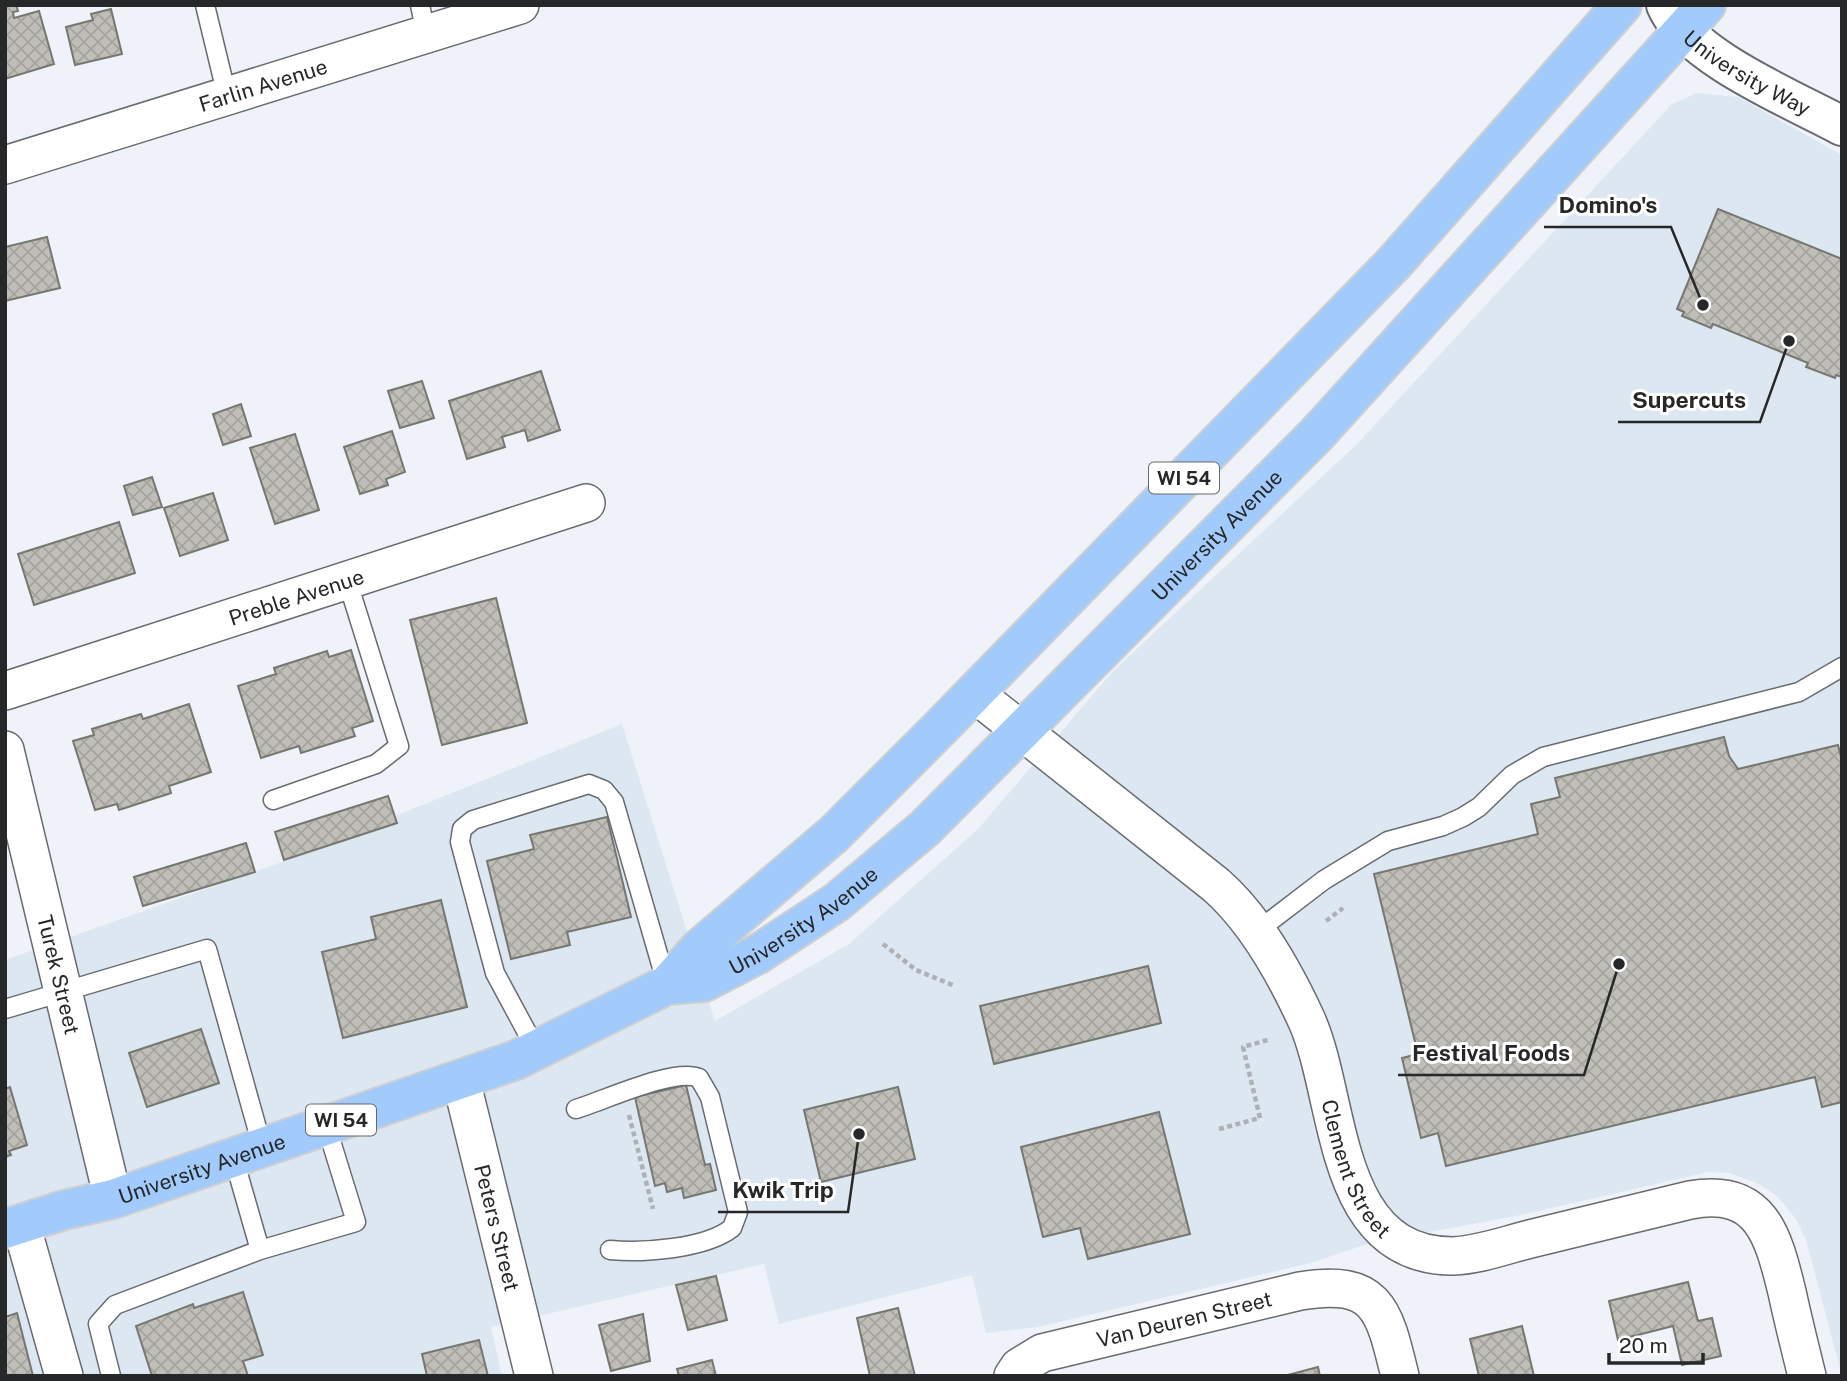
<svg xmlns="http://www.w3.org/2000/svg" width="1847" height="1381" font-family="'Public Sans',sans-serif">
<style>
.built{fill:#dde7f2}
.building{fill:url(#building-cross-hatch);stroke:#777771;stroke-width:2}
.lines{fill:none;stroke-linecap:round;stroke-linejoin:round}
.service-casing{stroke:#686c70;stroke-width:21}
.minor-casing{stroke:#686c70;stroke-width:40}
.secondary-casing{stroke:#686c70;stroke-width:42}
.primary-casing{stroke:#cfcfd0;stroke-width:42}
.path{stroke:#adb0b4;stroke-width:4.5;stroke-dasharray:5 3.5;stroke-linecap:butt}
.service{stroke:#fff;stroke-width:18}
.minor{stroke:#fff;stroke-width:37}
.secondary{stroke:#fff;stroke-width:38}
.primary{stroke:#a2cbfc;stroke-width:38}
.labels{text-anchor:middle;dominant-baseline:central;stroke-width:6;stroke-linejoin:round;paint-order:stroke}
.shield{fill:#fff;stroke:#676869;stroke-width:2}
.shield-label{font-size:19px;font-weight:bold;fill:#262729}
.street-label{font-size:21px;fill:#262729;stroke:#fff}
.leader{fill:none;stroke:#262729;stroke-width:2.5}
.callout-dot{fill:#262729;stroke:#fff;stroke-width:2.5}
.callout-label{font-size:23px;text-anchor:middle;font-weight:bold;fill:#262729;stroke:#fff;stroke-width:6;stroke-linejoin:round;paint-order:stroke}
</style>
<defs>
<pattern id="building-cross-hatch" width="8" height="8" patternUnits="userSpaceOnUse" patternTransform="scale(1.75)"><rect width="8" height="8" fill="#bfbeb8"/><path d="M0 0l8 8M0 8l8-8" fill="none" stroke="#a4a39e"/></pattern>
</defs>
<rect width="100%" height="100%" fill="#eff3f9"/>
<polygon class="built" points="1697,93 1738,97 1842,155 1842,1376 1806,1240 1796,1219 1777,1196 1759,1184 1729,1173 1708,1172 1516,1216 1370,1243 1311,1263 1038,1327 986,1333 972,1275 779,1324 764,1264 491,1327 502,1376 5,1376 5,960 279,863 622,724 715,1021 849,944 978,829 1113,671 1356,445 1672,104"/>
<g class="building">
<polygon points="5,5 16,5 18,11 13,12 14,18 39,11 54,64 5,79"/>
<polygon points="111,9 122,54 75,65 66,27 93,20 91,14"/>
<polygon points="1718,209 1842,259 1842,377 1836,375 1835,378 1806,367 1808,363 1713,324 1711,328 1682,316 1684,312 1677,309"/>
<polygon points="47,237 60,288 5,301 5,247"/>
<polygon points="541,371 560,430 528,441 525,430 502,437 505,447 467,459 449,401"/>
<polygon points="422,381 434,418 400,428 388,391"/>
<polygon points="241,404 251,436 223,445 213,414"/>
<polygon points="392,431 405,472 386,479 388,485 360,494 344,447"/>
<polygon points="295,434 319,510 275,524 250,448"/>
<polygon points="152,477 162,507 133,515 124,486"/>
<polygon points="213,493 228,540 180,556 164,508"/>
<polygon points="119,522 135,573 34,605 18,554"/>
<polygon points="496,598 527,723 442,745 410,620"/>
<polygon points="351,650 373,721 352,728 355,736 301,753 299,746 261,758 238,686 276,674 274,668 327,651 329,657"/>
<polygon points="189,704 211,772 169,786 171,793 119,810 117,804 95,810 73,741 94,735 92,729 141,714 143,719"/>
<polygon points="1724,737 1729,756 1738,769 1838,745 1842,761 1842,1102 1822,1107 1815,1077 1446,1166 1438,1133 1421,1138 1402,1058 1418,1054 1374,874 1538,834 1531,804 1560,797 1555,778"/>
<polygon points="388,796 397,823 284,860 275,832"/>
<polygon points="607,817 631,917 567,932 570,945 511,959 487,861 534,849 530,835"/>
<polygon points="246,843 255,872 143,906 134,877"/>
<polygon points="441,900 467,1007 343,1038 322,952 376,939 371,917"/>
<polygon points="1148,966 1161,1023 994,1064 980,1006"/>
<polygon points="201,1029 219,1083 147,1107 129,1053"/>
<polygon points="686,1085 705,1165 710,1164 716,1190 684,1198 682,1188 667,1192 665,1183 655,1186 635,1097"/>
<polygon points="10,1087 27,1145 9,1151 11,1155 5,1157 5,1089"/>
<polygon points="898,1087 915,1159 821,1182 804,1110"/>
<polygon points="1159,1112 1190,1234 1088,1259 1080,1228 1043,1237 1021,1147"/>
<polygon points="716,1276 727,1320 688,1330 676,1285"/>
<polygon points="1688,1282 1698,1321 1712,1318 1721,1356 1682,1365 1673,1326 1618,1340 1609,1301"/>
<polygon points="243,1292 263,1355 243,1361 248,1376 152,1376 136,1326 193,1304 194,1308"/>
<polygon points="898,1308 915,1376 870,1376 857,1318"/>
<polygon points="17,1313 33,1376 5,1376 5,1317"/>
<polygon points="643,1314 650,1361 611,1371 599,1325"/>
<polygon points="1522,1326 1534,1376 1479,1376 1470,1339"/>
<polygon points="479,1340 488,1376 427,1376 422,1354"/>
<polygon points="712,1360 716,1376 679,1376 677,1369"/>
<polygon points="1318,1367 1320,1376 1284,1376"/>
</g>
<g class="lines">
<defs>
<g id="service">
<polyline points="205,5 227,96"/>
<polyline points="420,5 426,34"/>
<polyline points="273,800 376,764 399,746 347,580"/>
<polyline points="1256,932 1324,880 1388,841 1443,826 1463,817 1479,807 1512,775 1543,757 1799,692 1842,667"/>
<polyline points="5,1009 207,949 262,1146"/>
<polyline points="537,1051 495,973 460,842 462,829 473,820 589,784 604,790 614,802 667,985"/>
<path d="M576,1109c27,-8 99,-42 123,-31l11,19 28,115 -6,16c-27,21 -89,25 -122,22"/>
<polyline points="233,1156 260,1250"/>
<polyline points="111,1376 98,1324 115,1305 260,1250 356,1222 326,1125"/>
</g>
<g id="minor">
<path id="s1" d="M5,165l515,-160"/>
<path id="s2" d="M5,691l581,-188"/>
<path id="s3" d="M974,693l242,192c40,35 69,88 91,136 35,80 24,235 146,235 26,-1 53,-11 77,-17 53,-13 107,-26 160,-39 71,-13 83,35 97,92 6,28 13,56 20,84"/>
<path id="s4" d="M5,750l108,449"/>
<path id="s5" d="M461,1080l73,296"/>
<polyline points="21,1224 64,1376"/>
<path id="s6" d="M1013,1376l6,-9 23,-14 258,-62c78,-13 84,19 100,85"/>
</g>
<g id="secondary">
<path id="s7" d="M1666,5c21,51 128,95 176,121"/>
</g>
<g id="primary">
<path id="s8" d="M667,985l37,-3 54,-28 79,-52 88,-74 392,-394 389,-429"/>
<path id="s9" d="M5,1229l59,-19 49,-11 403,-139 151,-75 32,-36 135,-115 107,-107 453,-464 228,-258"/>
</g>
</defs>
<use href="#service" class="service-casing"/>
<use href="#minor" class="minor-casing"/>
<use href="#secondary" class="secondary-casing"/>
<use href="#primary" class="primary-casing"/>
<g class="path">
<polyline points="1326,921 1343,908"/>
<polyline points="883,944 916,970 955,986"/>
<polyline points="629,1115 653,1209"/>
<polyline points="1219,1129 1260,1118 1243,1047 1271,1039"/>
</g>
<use href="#service" class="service"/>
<use href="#minor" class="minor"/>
<use href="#secondary" class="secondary"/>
<use href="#primary" class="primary"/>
</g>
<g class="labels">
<g class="shield">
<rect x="1149" y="462.5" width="70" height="31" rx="5"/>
<rect x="306" y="1104.5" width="70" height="31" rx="5"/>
</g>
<g class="shield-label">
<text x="1184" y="478">WI 54</text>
<text x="341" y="1120">WI 54</text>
</g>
<g class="street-label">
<text stroke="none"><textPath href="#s7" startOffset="108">University Way</textPath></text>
<text stroke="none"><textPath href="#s1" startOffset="270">Farlin Avenue</textPath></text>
<text stroke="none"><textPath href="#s8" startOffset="721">University Avenue</textPath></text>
<text stroke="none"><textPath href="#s2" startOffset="306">Preble Avenue</textPath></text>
<text stroke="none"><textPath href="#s8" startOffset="154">University Avenue</textPath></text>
<text stroke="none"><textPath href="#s4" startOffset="231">Turek Street</textPath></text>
<text stroke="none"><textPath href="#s3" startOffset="630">Clement Street</textPath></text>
<text stroke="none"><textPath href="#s9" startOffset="206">University Avenue</textPath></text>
<text stroke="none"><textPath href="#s5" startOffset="152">Peters Street</textPath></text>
<text stroke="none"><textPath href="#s6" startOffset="184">Van Deuren Street</textPath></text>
</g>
</g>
<path class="leader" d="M1703 305L1671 227H1544M1789 341L1760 422H1618M1619 964L1584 1075H1398M859 1134L848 1212H718"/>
<g class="callout-dot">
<circle cx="1703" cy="305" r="7"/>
<circle cx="1789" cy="341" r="7"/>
<circle cx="1619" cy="964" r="7"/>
<circle cx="859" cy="1134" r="7"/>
</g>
<g class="callout-label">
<text x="1608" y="213">Domino's</text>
<text x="1689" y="408">Supercuts</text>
<text x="1491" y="1061">Festival Foods</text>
<text x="783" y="1198">Kwik Trip</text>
</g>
<rect width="1847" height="1381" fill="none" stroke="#262729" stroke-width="14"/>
<path d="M1609 1353v10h94v-10" fill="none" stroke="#262729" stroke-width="3.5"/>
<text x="1619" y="1353" font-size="21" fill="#262729" stroke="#ffffff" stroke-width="5" paint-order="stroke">20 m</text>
</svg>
